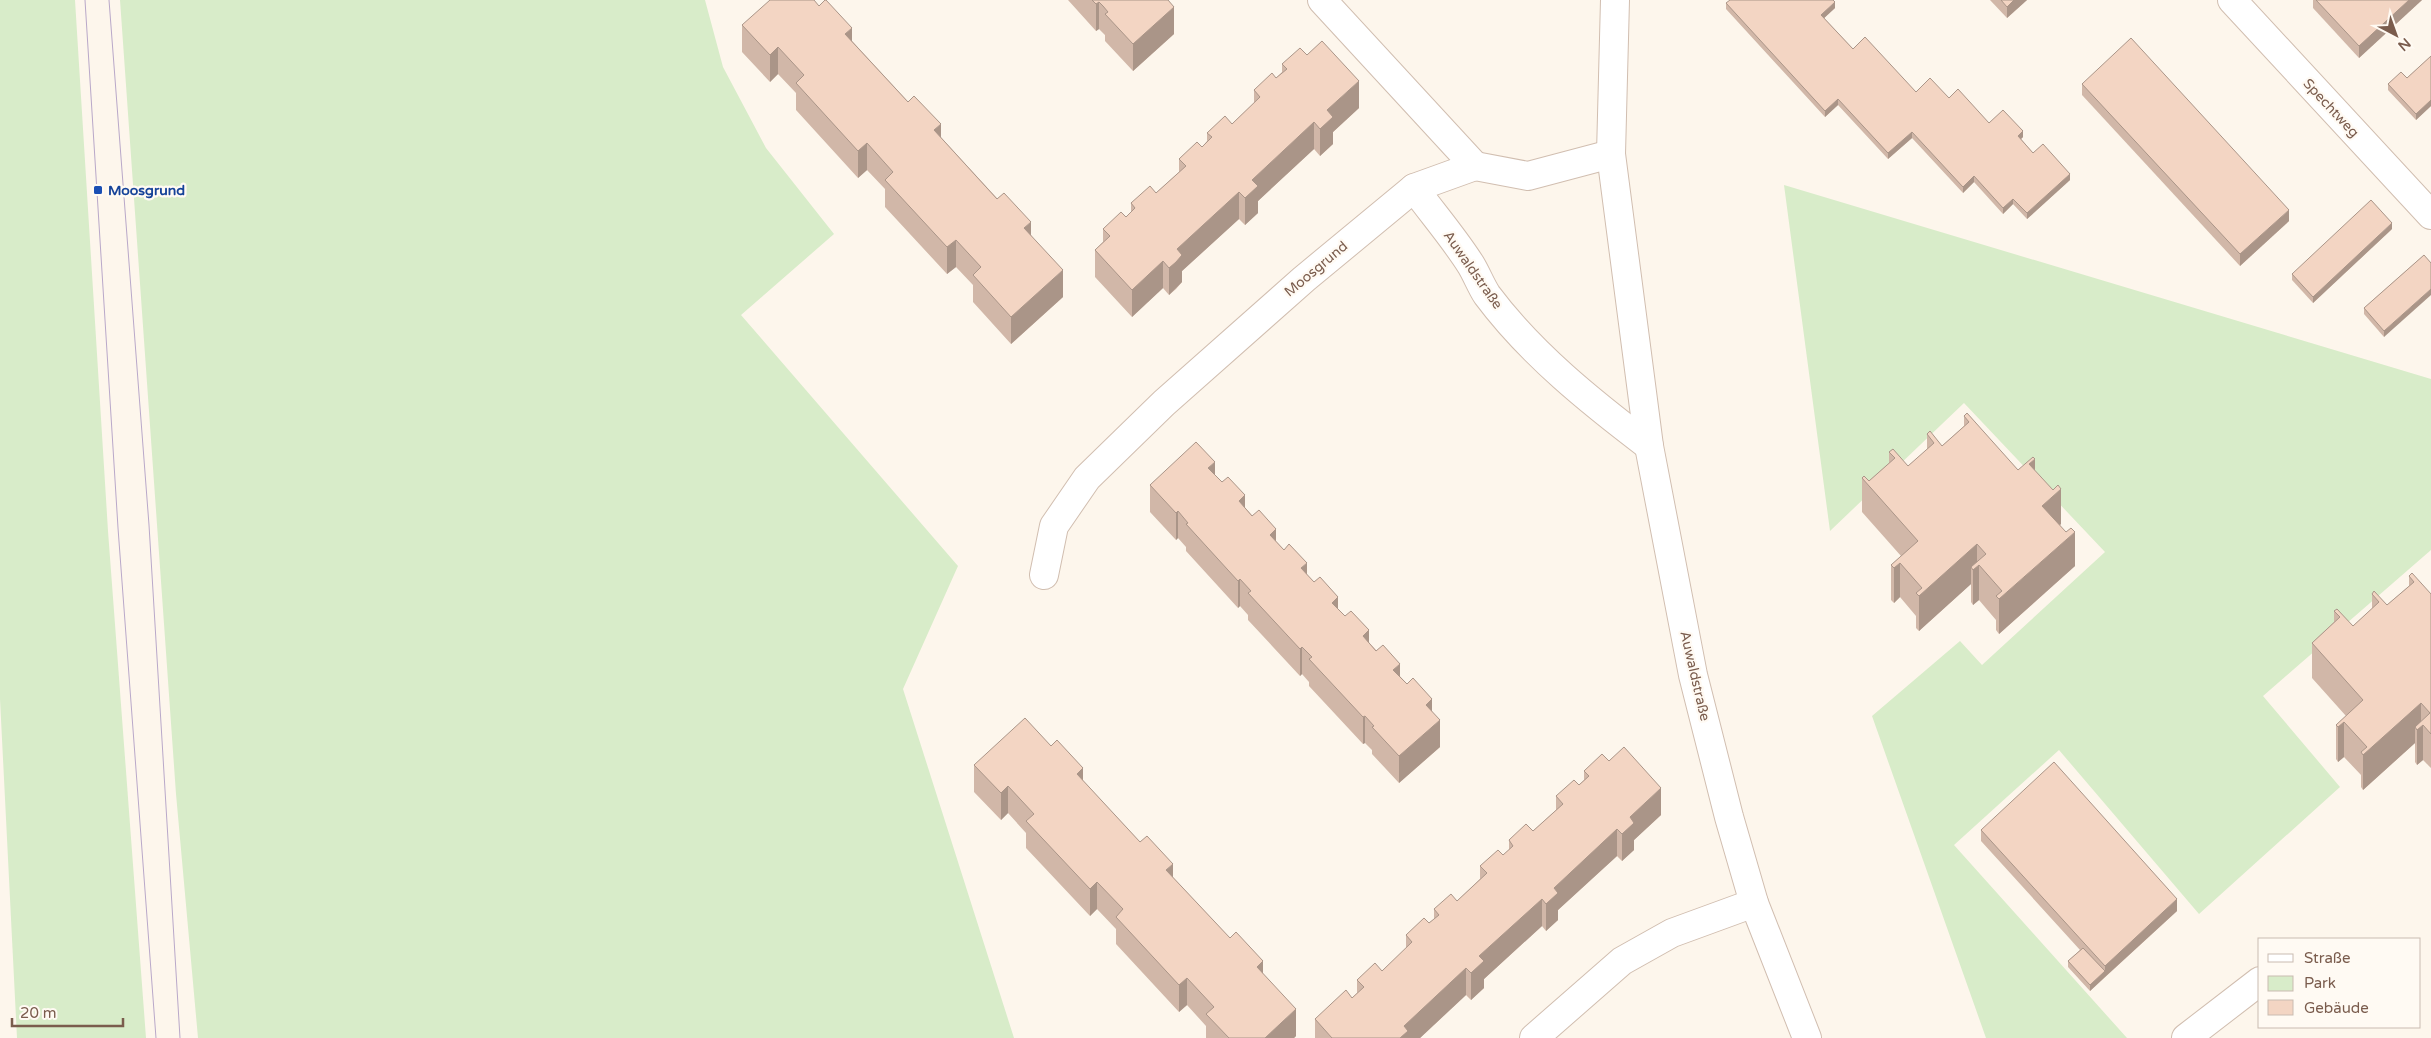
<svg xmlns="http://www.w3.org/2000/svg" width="2431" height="1038" font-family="'Varela Round',sans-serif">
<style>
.green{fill:#d8ecc9}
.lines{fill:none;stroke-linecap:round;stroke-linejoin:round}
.minor-casing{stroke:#d1beb0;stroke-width:30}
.minor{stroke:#fff;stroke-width:28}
.tram{stroke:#b9a8c9;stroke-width:1}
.wall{fill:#d1b7a8}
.shaded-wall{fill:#aa9588}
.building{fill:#f3d5c3;stroke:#aa9588}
.transit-dot{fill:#1a4fb4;stroke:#fffaf3;stroke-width:2}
.labels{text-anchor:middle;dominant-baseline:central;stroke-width:4.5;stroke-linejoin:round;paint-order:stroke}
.street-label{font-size:14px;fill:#7a5c4d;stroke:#fffaf3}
.transit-label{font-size:14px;font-weight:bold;fill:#164399;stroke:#fffaf3;text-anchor:start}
</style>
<rect width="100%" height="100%" fill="#fdf6ec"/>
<g class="green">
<polygon points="0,0 75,0 108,531 146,1038 17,1038 0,699"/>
<polygon points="120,0 705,0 723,67 766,148 834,234 741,315 958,566 903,689 1014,1038 198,1038 176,794"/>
<polygon points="1784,185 2431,379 2431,550 2263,696 2340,787 2199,914 2059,750 1954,845 2127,1038 1986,1038 1872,716 1960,641 1982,665 2105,552 1964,403 1830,531"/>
</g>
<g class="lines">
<defs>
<g id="minor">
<polyline points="1322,0 1475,166"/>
<polyline points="1615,0 1611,154 1649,446 1693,675 1729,817 1754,903 1807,1038"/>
<polyline points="2232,0 2431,215"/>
<polyline points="1475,166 1528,176 1611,154"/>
<path d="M1414,188c19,26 40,50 57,77 6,10 10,21 16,30 44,59 104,107 162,151"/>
<polyline points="1044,575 1054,526 1087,478 1164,403 1304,279 1408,193 1414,188 1475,166"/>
<polyline points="1534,1038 1622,961 1672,933 1754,903"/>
<polyline points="2186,1038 2260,981"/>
</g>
</defs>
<use href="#minor" class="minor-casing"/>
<use href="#minor" class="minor"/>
<g class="tram">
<polyline points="85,0 118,528 156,1038"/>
<polyline points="109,0 149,525 180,1038"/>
</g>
</g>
<g class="wall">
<polygon points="1068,0 1168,0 1174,34 1133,71 1105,41 1105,35 1099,29 1096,31"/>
<polygon points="1990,0 2027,0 2007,18"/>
<polygon points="2313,0 2422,0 2359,58 2313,8"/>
<polygon points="1726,3 1835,8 1824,18 1853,49 1916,92 1949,98 1989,123 2023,137 2021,139 2033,153 2070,180 2027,219 2013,204 2003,214 1974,182 1963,193 1912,138 1888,159 1838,105 1825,117 1726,9"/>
<polygon points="742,25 852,41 1031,235 1063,297 1011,344 973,302 973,285 956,267 947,274 885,207 885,189 867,170 858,178 796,110 796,93 778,74 770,82 742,52"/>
<polygon points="2431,56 2431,106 2416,120 2388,90 2388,84 2407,78"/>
<polygon points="1282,64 1359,108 1333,132 1333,144 1320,156 1314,149 1258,201 1258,213 1245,225 1239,219 1182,271 1182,282 1176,289 1169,295 1163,288 1132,317 1095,277 1095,250 1103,242 1103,229 1126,217 1131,212 1131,203 1156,193 1179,172 1179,159 1202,147 1207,141 1207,133 1232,124 1254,103 1254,90 1276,78 1282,72"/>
<polygon points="2082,84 2289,221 2240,266 2082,95"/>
<polygon points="2392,229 2313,303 2292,280 2292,274"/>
<polygon points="2424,255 2384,337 2364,314 2364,308"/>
<polygon points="1964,416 2018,470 2035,471 2061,524 2060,525 2075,566 1999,634 1996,630 1996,620 1979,600 1973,605 1971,602 1971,584 1919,631 1916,628 1916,616 1900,597 1894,603 1891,600 1891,565 1901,556 1862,512 1862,478 1869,481 1889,463 1889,452 1908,466 1927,450 1927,434 1942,446 1964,426"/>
<polygon points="1215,475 1432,711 1440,747 1399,783 1372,754 1372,750 1365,743 1363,744 1309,686 1309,682 1302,674 1300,676 1248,620 1248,615 1240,606 1238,608 1186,551 1186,547 1178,538 1176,540 1150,512 1150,485"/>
<polygon points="2409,576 2431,594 2431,768 2423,760 2417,765 2415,762 2415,743 2363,790 2361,787 2361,775 2344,757 2338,762 2336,759 2336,725 2346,716 2312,678 2312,643 2334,622 2334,611 2353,626 2372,609 2372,594 2387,605 2409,586"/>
<polygon points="974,765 1083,781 1263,974 1296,1036 1294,1038 1206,1038 1206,1026 1187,1005 1179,1012 1116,944 1116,929 1097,909 1090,916 1026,848 1026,833 1008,813 1001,820 974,792"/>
<polygon points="1584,771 1661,815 1634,840 1634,850 1622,861 1617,856 1558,910 1558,920 1546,931 1542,926 1484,979 1484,988 1471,1000 1466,995 1420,1038 1315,1038 1315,1019 1352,998 1357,993 1357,980 1382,971 1406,949 1406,935 1429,923 1434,919 1434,909 1457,901 1480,879 1480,866 1503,855 1509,850 1509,840 1533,831 1556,810 1556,796 1579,785 1584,780"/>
<polygon points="1981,830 2177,911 2090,991 2068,967 2068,961 2080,950 1981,841"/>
</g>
<g class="shaded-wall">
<polygon points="2014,0 2027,0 2007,18 2007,7"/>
<polygon points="2409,0 2422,0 2359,58 2359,46"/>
<polygon points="1099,2 1099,29 1096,31 1096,4"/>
<polygon points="1835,2 1835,8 1821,21 1821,15"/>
<polygon points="1174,7 1174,34 1133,71 1133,44"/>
<polygon points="852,28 852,55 845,34"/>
<polygon points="778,47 778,74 770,82 770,55"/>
<polygon points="1359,81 1359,108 1333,132 1333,144 1320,156 1320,129 1327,110"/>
<polygon points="1838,99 1838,105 1825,117 1825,111"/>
<polygon points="2431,100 2431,106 2416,120 2416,114"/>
<polygon points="1314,122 1314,149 1258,201 1258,213 1245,225 1245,198 1252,180"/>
<polygon points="941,124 941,151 934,130"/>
<polygon points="2023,131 2023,137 2018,142 2018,136"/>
<polygon points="1912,132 1912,138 1888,159 1888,153"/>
<polygon points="867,143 867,170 858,178 858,151"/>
<polygon points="2070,174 2070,180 2027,219 2027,213"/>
<polygon points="1974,176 1974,182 1963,193 1963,187"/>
<polygon points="1239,192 1239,219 1182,271 1182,282 1169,295 1169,268 1177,249"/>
<polygon points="2013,199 2013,204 2003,214 2003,208"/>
<polygon points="2289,210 2289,221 2240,266 2240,254"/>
<polygon points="1031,222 1031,249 1024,228"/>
<polygon points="2392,223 2392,229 2313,303 2313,297"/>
<polygon points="956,240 956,267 947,274 947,247"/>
<polygon points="1163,261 1163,288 1132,317 1132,290"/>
<polygon points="1063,270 1063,297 1011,344 1011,317"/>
<polygon points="2431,289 2431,295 2384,337 2384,331"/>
<polygon points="2035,459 2035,494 2029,464"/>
<polygon points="1215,462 1215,489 1208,468"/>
<polygon points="2061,489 2061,524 2042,541 2042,506"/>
<polygon points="1245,495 1245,522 1239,501"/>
<polygon points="1178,511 1178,538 1176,540 1176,513"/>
<polygon points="1276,529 1276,556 1270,535"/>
<polygon points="2075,532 2075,566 1999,634 1999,599"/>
<polygon points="1977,544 1977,567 1979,565 1979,600 1973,605 1973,570 1971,567 1971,584 1919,631 1919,596"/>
<polygon points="1307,563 1307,590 1301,568"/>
<polygon points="1900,563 1900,597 1894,603 1894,568"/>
<polygon points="1240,579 1240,606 1238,608 1238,581"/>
<polygon points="1338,597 1338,624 1332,603"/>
<polygon points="1369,630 1369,657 1363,636"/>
<polygon points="1302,647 1302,674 1300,676 1300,649"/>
<polygon points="1400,664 1400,690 1393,670"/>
<polygon points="1432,699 1432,726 1426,705"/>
<polygon points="2421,703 2421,727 2423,725 2423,760 2417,765 2417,730 2415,727 2415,743 2363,790 2363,755"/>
<polygon points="1365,716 1365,743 1363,744 1363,717"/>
<polygon points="1440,720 1440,747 1399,783 1399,756"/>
<polygon points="2344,722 2344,757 2338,762 2338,727"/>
<polygon points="1083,768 1083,795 1077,774"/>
<polygon points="1008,786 1008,813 1001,820 1001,793"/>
<polygon points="1661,788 1661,815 1634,840 1634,850 1622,861 1622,834 1630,817"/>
<polygon points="1617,829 1617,856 1558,910 1558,920 1546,931 1546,904 1554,888"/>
<polygon points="1173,864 1173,891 1166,870"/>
<polygon points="1097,882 1097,909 1090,916 1090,889"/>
<polygon points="1542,899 1542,926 1484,979 1484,988 1471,1000 1471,973 1479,956"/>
<polygon points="2177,899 2177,911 2105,977 2105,966"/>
<polygon points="1263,961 1263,988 1257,967"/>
<polygon points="1466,968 1466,995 1420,1038 1400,1038 1404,1026"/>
<polygon points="2105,971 2105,977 2090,991 2090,985"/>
<polygon points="1187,978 1187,1005 1179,1012 1179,985"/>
<polygon points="1296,1009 1296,1036 1294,1038 1265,1038"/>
</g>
<g class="building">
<polygon points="770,0 814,0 819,6 825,0 826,0 852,28 845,34 908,102 914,96 941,124 934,130 997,199 1004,193 1031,222 1024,228 1063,270 1011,317 973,275 981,267 956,240 947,247 885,180 893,172 867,143 858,151 796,83 804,75 778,47 770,55 742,25"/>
<polygon points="1092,0 1168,0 1174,7 1133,44 1105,14 1108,12 1103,6 1099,2 1096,4"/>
<polygon points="1730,0 1833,0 1835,2 1821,15 1853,49 1865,37 1916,92 1930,78 1949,98 1958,89 1989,123 2003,110 2023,131 2018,136 2033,153 2043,144 2070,174 2027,213 2013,199 2003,208 1974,176 1963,187 1912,132 1888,153 1838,99 1825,111 1726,3"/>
<polygon points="2001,0 2014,0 2007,7"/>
<polygon points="2316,0 2409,0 2359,46"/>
<polygon points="2131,38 2289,210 2240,254 2082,84"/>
<polygon points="1322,41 1359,81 1327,110 1333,117 1320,129 1314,122 1252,180 1258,186 1245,198 1239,192 1177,249 1182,255 1176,262 1169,268 1163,261 1132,290 1095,250 1110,236 1103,229 1121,212 1126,217 1135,208 1131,203 1150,186 1156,193 1186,166 1179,159 1197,142 1202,147 1212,137 1207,133 1225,116 1232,124 1260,97 1254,90 1272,73 1276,78 1287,69 1282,64 1300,48 1307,55"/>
<polygon points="2431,56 2431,100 2416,114 2388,84 2401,72 2407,78"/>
<polygon points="2371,200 2392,223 2313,297 2292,274"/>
<polygon points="2424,255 2431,263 2431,289 2384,331 2364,308"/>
<polygon points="1967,413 2018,470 2033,457 2035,459 2029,464 2053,490 2058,485 2061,489 2042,506 2066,532 2071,528 2075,532 1999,599 1996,596 2002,591 1979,565 1973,570 1971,567 1986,554 1977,544 1919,596 1916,593 1922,588 1900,563 1894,568 1891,565 1918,541 1862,478 1864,476 1869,481 1895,458 1889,452 1893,449 1908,466 1934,443 1927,434 1930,431 1942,446 1969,422 1964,416"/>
<polygon points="1196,442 1215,462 1208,468 1222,482 1228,477 1245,495 1239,501 1252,516 1259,510 1276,529 1270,535 1284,550 1289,544 1307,563 1301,568 1314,582 1320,577 1338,597 1332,603 1345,616 1351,611 1369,630 1363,636 1376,651 1383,645 1400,664 1393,670 1407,684 1413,678 1432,699 1426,705 1440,720 1399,756 1372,727 1374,726 1365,716 1363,717 1309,659 1312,657 1302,647 1300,649 1248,593 1251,591 1240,579 1238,581 1186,524 1188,523 1178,511 1176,513 1150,485"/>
<polygon points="2412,573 2431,594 2431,734 2423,725 2417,730 2415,727 2430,713 2421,703 2363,755 2361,752 2367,747 2344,722 2338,727 2336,725 2363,700 2312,643 2340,617 2334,611 2337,609 2353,626 2379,602 2372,594 2374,591 2387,605 2414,582 2409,576"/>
<polygon points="1025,718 1051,746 1057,740 1083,768 1077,774 1140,842 1147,836 1173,864 1166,870 1230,938 1236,932 1263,961 1257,967 1296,1009 1265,1038 1229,1038 1206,1014 1214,1007 1187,978 1179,985 1116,917 1123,909 1097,882 1090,889 1026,821 1034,814 1008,786 1001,793 974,765"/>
<polygon points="1624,747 1661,788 1630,817 1634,823 1622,834 1617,829 1554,888 1558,893 1546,904 1542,899 1479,956 1484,961 1471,973 1466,968 1404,1026 1408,1031 1400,1038 1332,1038 1315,1019 1346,990 1352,998 1364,987 1357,980 1375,963 1382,971 1412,942 1406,935 1424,918 1429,923 1439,915 1434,909 1451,894 1457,901 1487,873 1480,866 1498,850 1503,855 1513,846 1509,840 1526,824 1533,831 1563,804 1556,796 1574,780 1579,785 1589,776 1584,771 1602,754 1609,761"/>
<polygon points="2054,762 2177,899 2105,966 1981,830"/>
<polygon points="2083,948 2105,971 2090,985 2068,961"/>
</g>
<rect class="transit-dot" x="93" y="185" width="10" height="10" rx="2.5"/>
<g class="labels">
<g class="street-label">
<text transform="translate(2331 108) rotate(47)">Spechtweg</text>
<text transform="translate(1316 269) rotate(-40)">Moosgrund</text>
<text transform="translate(1473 270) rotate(55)">Auwaldstraße</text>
<text transform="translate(1695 676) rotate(77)">Auwaldstraße</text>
</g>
<g class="transit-label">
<text x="108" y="190">Moosgrund</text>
</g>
</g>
<rect x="2258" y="938" width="162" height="90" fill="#fffaf3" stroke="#cabbb1"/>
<rect x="2268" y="954" width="25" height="8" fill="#ffffff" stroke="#cabbb1"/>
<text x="2304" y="963" font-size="15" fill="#7a5c4d">Straße</text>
<rect x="2268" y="976" width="25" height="15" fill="#d8ecc9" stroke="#cabbb1"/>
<text x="2304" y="988" font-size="15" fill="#7a5c4d">Park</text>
<rect x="2268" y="1000" width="25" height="15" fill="#f3d5c3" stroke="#cabbb1"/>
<text x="2304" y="1013" font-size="15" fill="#7a5c4d">Gebäude</text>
<g transform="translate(2396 35) rotate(139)" stroke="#fffaf3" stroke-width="4" paint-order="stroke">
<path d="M0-4L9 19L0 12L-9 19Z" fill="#7a5c4d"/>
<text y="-8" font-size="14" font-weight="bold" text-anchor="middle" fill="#7a5c4d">N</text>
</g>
<path d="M12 1018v8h111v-8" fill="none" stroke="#7a5c4d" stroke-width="2.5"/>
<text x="20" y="1018" font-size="15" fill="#7a5c4d" stroke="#fffaf3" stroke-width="4" paint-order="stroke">20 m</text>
</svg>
